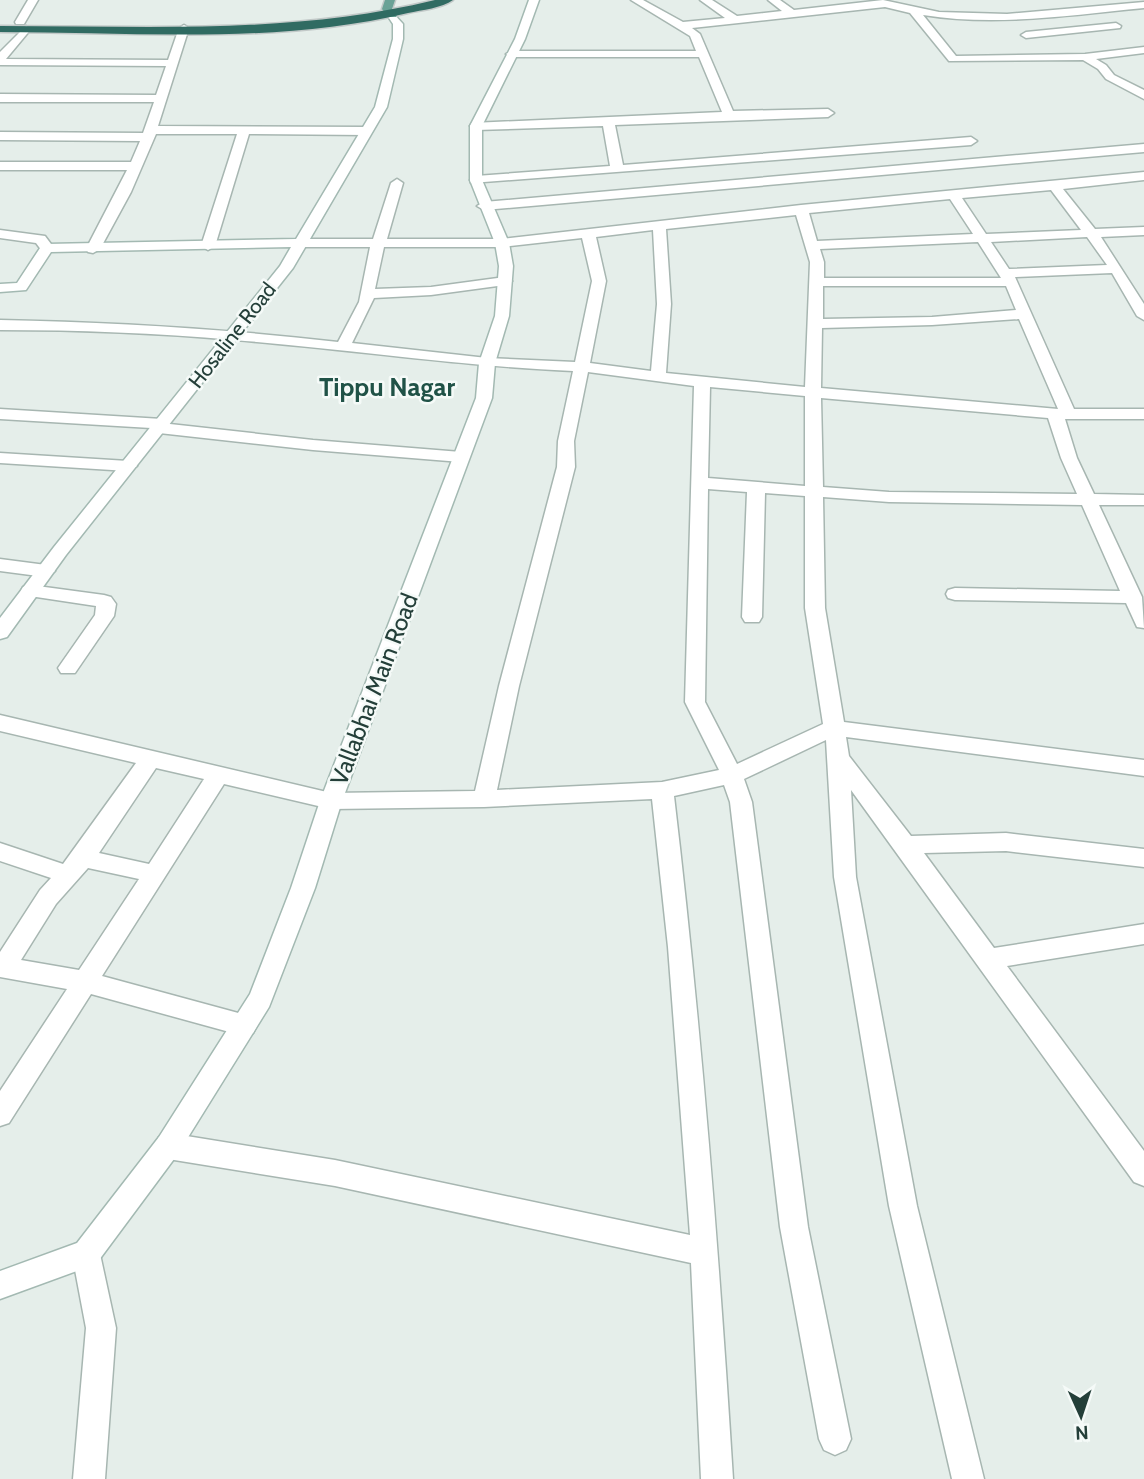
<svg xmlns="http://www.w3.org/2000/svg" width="1144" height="1479" font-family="Cabin,sans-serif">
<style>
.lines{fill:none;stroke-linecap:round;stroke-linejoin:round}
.street-casing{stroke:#a7b6b1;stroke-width:3}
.secondary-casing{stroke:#a3b9b2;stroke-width:3}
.primary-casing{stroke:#c2c9c8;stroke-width:3}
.highway-casing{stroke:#c2c9c8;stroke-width:3}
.street{fill:#fff;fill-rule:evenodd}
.secondary{fill:#fff;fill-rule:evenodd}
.primary{fill:#6aa296;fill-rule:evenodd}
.highway{fill:#306b62;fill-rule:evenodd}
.labels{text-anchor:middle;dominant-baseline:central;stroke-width:5;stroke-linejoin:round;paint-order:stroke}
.far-street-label{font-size:21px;fill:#243f39;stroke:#f5faf8}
.street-label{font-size:24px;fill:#243f39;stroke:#f5faf8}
.far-district-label{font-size:26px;font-weight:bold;fill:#205247;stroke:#f5faf8}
</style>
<rect width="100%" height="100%" fill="#e5eeea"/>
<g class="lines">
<defs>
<g id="street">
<polygon points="28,0 38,0 24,24 16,24 15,22"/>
<path d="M631,0h12l40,22 42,-4 -25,-18h12l25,16 45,-5 -14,-11h12l14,10 89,-10 56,12 68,2 137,-12v6c-73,7 -148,19 -221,7l33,41 129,-2 59,-7v6l-48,6 10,6 8,10 30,15v9l-38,-20 -8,-10 -15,-9 -134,1 -39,-48 -25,-6 -193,21 8,6 33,77 95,-2 6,4 -6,4 -213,8 8,40 348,-28 6,4 -6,4 -500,38 -1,-3 6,-4 134,-10 -7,-40 -127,4 -6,-4 2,-3 250,-11 -23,-55h-187l-6,-3 6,-3h184l-6,-15z"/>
<polygon points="1116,23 1121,26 1120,28 1026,38 1021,35 1026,32"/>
<polygon points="184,25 189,28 158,126 366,127 372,131 366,135 249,134 215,246 208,250 201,246 237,134 156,134 131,192 100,249 93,253 88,252 86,249 127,170 0,170 0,162 131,162 140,141 0,140 0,132 143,133 154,102 0,102 0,94 156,95 166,66 0,65 0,52 26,26 31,29 6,59 168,60 179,28"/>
<polygon points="1144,144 1144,152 484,210 477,206 484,202"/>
<path d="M1144,172v8l-81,9 32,40 49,-2v8l-43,2 43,67v16l-7,-4 -25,-43 -97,4 59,132h70v10h-79l12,39 17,36 50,1v10h-45l43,92 2,31 -7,-1 -11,-24 -171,-3 -7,-2 -2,-4 2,-4 7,-2 165,3 -38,-86 -193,-3 -66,-5 2,111 19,114 300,38v16l-298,-39 3,19 62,80 95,-3 138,16v18l-138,-16 -82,2 70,95 150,-24v20l-137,22 137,185v35l-10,-4 -283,-392 5,87 61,329 67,273h-32l-63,-273 -55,-329 -8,-137 -82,39 8,23 56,425 43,212 -5,11 -11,5 -11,-5 -5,-11 -39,-212 -50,-425 -6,-17 -50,11c27,227 45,455 59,683h-32l-10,-216 -356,-77 -167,-27 -9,-4 -4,-9 4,-9 9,-4 167,27 355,75 -22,-288 -16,-148 -168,8 -153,2 -107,-25 -122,192 151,41 4,8 -4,8 -9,3 -153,-42 -82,129 -9,3v-35l67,-102 -67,-12v-25l40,-62 11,-12 -51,-17v-18l63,21 73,-101 -136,-32v-16l331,78 144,-2 24,-105 58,-219 1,-26 15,-70c-114,-5 -226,-22 -339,-31 -78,-7 -156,-10 -234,-10v-10c113,2 225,9 338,22l21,-40 11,-55h-70l-7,-4 7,-4h73l18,-56 6,-4 6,4 -16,56h115l299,-34zM1051,190l30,40 -95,4 -24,-36zM950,199l23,35 -156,7 -8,-28zM796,215l14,47 -5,125 -139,-14 5,-69 -5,-75zM653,230l4,74 -6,67 -61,-8 16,-82 -10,-44zM1087,237l20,28 -98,4 -18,-27zM582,238l10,43 -17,81 -88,-4 -135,-15 22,-45 57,-3 74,-10 7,-4 -7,-4 -74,10 -56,2 9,-42h118zM978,242l23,36h-177v-16l-4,-13zM823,286h183l10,24 -84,7 -109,2zM1019,319l39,90 -237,-21 1,-60 110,-3zM588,372l106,14 -9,316 34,68 -57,12 -165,8 22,-104 56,-219 -1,-26zM710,387l95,9v90l-97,-8zM821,398l227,20 13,40 16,36 -188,-2 -66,-5zM708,489l39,3 -5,125 3,5h14l3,-5 3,-124 40,3v112l18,116 -86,40 -32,-62zM156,768l48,11 -55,85 -50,-11zM88,868l51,11 -60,91 -58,-10 35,-56z"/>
<polygon points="0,230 45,236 54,248 47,252 42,251 36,243 0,238"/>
<polygon points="0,409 162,419 170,424 313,440 461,452 469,457 461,462 313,450 159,433 151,428 0,419"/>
<polygon points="0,453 128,461 137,466 128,471 0,463"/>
<polygon points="0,559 46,565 55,571 46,577 0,571"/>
<polygon points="30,585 104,595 111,597 116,604 114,616 75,673 61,673 58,668 95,615 96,606 23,595 21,591 23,587"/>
<polygon points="86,1240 96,1244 100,1254 116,1328 105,1479 73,1479 86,1328 72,1254 76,1244"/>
</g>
<g id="secondary">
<polygon points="529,0 539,0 525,39 482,126 482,180 509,243 513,266 509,316 495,363 492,398 342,801 315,888 269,1007 177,1155 96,1264 0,1299 0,1271 77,1243 159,1137 250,994 291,888 320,801 476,398 479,363 495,316 499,266 495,243 470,180 470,126 515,39"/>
<polygon points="392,12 403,24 403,39 387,107 293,268 66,555 7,637 0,639 0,618 54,547 280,266 291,247 51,252 26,290 0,292 0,284 17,283 42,245 47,244 296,239 375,107 393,39 393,24 387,15"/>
</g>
<polygon id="primary" points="385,0 395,0 392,9 397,15 396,17 388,17 382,9"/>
<path id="highway" d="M435,0h18c-11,8 -31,10 -45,13 -132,32 -274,19 -408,19v-6c146,0 292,9 435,-26z"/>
</defs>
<use href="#street" class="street-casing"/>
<use href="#secondary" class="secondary-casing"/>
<use href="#primary" class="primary-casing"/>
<use href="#highway" class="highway-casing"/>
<use href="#street" class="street"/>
<use href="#secondary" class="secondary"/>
<use href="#primary" class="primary"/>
<use href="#highway" class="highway"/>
</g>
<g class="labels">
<g class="far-street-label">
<text transform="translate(232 335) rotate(-52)">Hosaline Road</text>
</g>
<g class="street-label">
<text transform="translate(374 689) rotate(-69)">Vallabhai Main Road</text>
</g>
<g class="far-district-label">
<text x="387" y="387">Tippu Nagar</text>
</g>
</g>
<g transform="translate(1081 1416) rotate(177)" stroke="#f5faf8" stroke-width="5" paint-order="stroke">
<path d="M0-5L12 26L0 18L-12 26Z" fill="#243f39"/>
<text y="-10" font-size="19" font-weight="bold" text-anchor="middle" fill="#243f39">N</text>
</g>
</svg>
